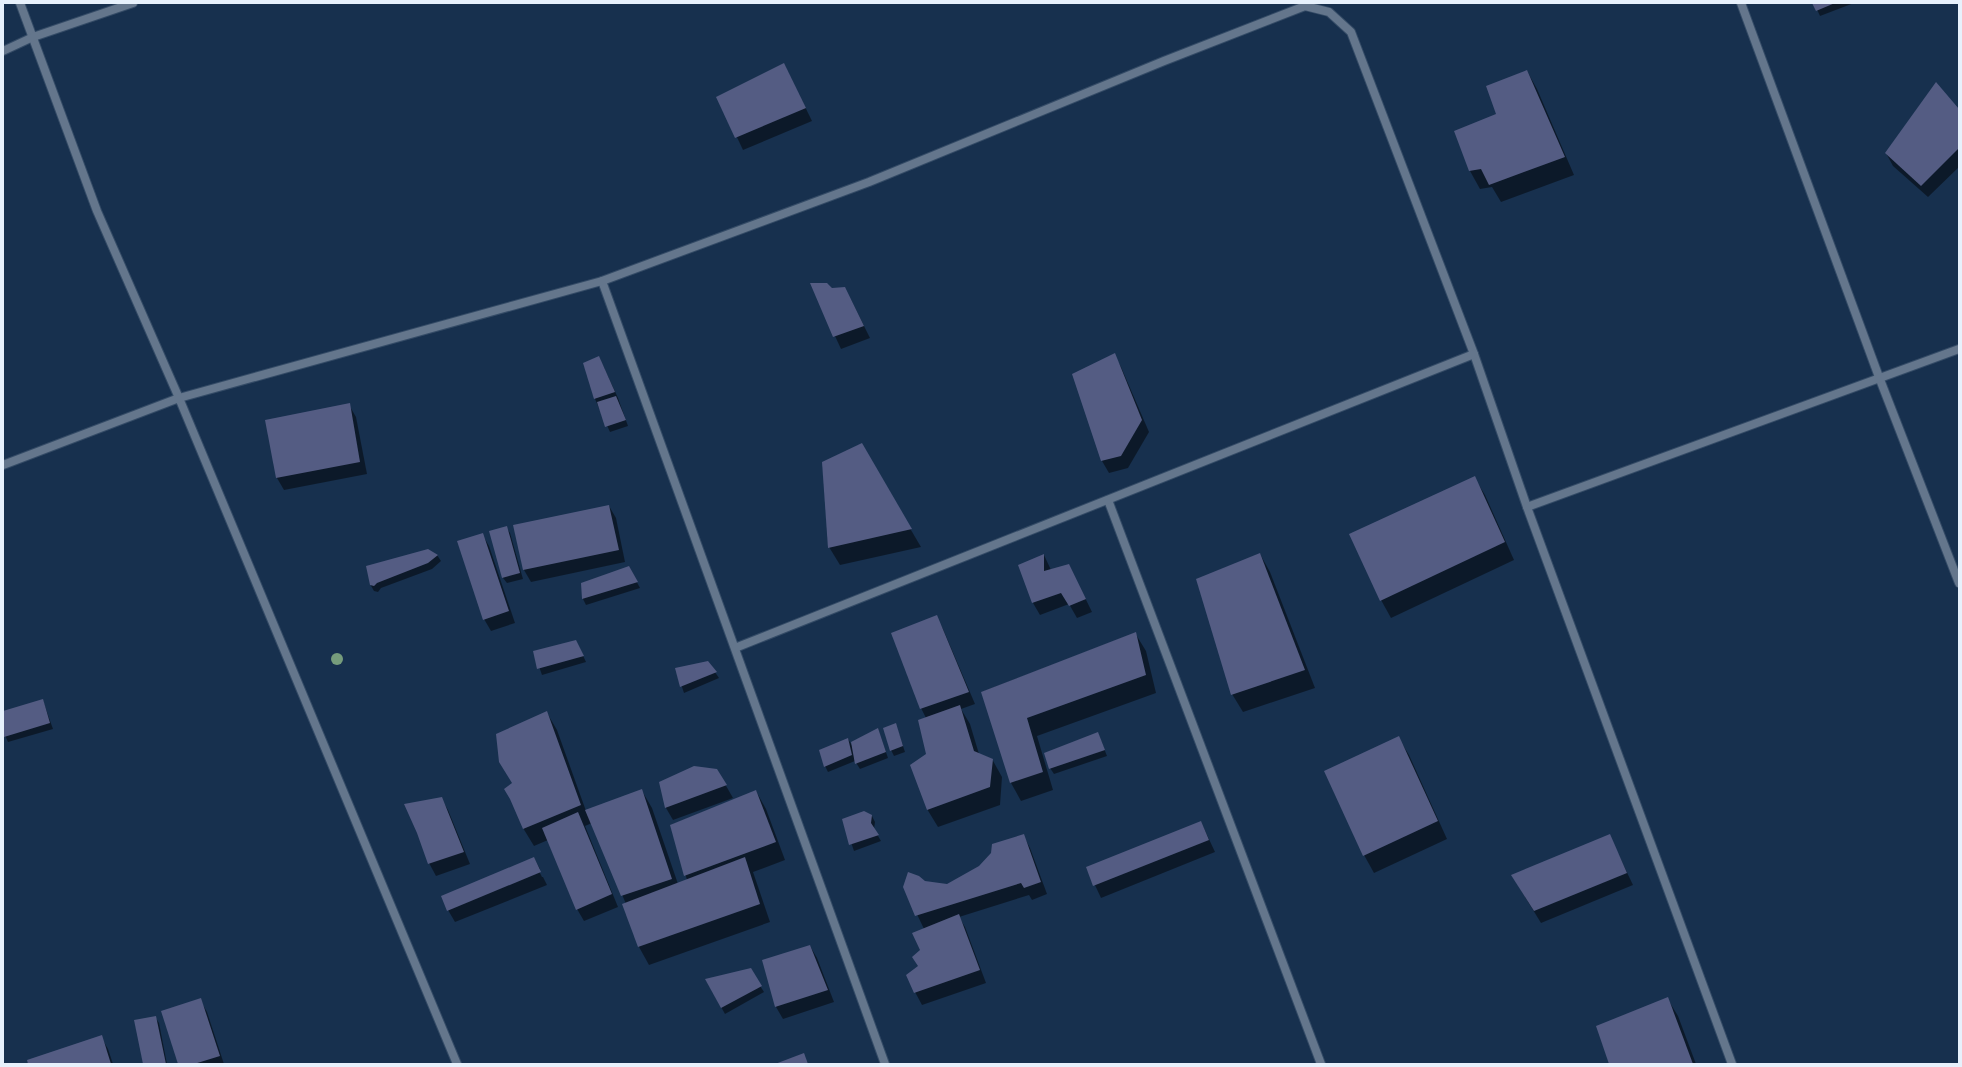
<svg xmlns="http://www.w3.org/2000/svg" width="1962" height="1067" font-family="'DejaVu Sans',sans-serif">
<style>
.shadow{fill:#0007}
.building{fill:#545c83}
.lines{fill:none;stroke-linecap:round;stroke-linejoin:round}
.minor-casing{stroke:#344b66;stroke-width:10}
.minor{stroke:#64768c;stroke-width:8}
.tree{fill:#769c7c}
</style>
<rect width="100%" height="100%" fill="#17304e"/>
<g class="shadow">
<polygon points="1814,3 1854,3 1820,16"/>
<polygon points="784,64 812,121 743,150 718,97"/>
<polygon points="1527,71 1537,89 1574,175 1501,202 1492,187 1480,189 1470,171 1497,114"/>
<polygon points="1959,110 1959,167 1928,197 1893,166 1886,153"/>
<polygon points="811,284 851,300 870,338 841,349"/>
<polygon points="1114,355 1121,367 1149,432 1128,468 1109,473 1102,461"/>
<polygon points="599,357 618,398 628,426 610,432 595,399"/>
<polygon points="349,405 356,417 367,474 284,490 277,478 266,421"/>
<polygon points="861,445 921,547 840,565 829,547"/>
<polygon points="1474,477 1485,495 1514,560 1391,618 1381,600"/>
<polygon points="609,506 616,518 625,562 531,582 524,570 514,526"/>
<polygon points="506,527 510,533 523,579 507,583 503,578"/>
<polygon points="482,534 489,546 515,623 491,631 484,619"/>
<polygon points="1260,554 1270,572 1315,688 1243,712 1232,694"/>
<polygon points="437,555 441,561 432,569 381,588 378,592 374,591 370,584"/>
<polygon points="1044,555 1051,570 1069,565 1092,612 1077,618 1069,604 1040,615 1033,603"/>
<polygon points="629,567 640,588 586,605 583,599 582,584"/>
<polygon points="936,617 943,629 975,704 961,709 970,724 979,754 992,759 1002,777 1000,805 938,827 927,809 926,718 921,708"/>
<polygon points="1135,633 1146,651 1156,693 1037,736 1053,790 1021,801 1011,783 982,692"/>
<polygon points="579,647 586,662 542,675 534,652"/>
<polygon points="708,662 719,678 684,693 676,669"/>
<polygon points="43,701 53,729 8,742 3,731 3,712"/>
<polygon points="547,713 557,730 586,811 642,791 652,808 678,884 687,880 671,825 756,791 766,809 785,860 753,872 770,922 649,965 639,947 626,904 592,823 585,826 618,907 584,921 577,909 548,840 534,846 523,828 512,783"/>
<polygon points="896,725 905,752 894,756 891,750"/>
<polygon points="878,729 888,758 860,769 855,761 828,772 825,766 848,739 853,747"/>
<polygon points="1098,733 1107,756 1054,774 1050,768"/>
<polygon points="1398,737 1409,755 1447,839 1374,873 1364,855"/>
<polygon points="717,770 733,798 673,820 666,808 660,782"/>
<polygon points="441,798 448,810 470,864 436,876 429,863"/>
<polygon points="872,816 875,822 874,829 881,841 854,851 843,819"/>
<polygon points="1201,822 1215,852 1101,898 1087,868"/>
<polygon points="1023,835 1030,848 1047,894 1032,900 1029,895 959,917 965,927 986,983 922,1005 915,992 924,929 904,887 925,882 947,885 980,867"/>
<polygon points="1609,835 1633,885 1541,923 1519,887"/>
<polygon points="534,858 540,869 538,869 542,877 543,877 547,885 455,922 448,910"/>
<polygon points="810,946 817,958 834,1002 783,1019 776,1007"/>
<polygon points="750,970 764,992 725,1014 706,980"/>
<polygon points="1667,998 1678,1016 1696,1064 1610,1064"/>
<polygon points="200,1000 207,1012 224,1064 179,1064"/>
<polygon points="155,1017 159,1023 167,1064 144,1064"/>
<polygon points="101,1037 108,1049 113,1064 29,1064"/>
</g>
<g class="building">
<polygon points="1812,3 1835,3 1816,11"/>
<polygon points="784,63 806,108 735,138 716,97"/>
<polygon points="1527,70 1565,157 1489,185 1481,169 1469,171 1454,131 1496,114 1486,86"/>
<polygon points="1936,82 1959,109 1959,148 1921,186 1885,153"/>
<polygon points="810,283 827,283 832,288 845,287 864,326 833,337"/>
<polygon points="1115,353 1142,420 1121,456 1101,461 1072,374"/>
<polygon points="599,356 615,392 594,399 583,363"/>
<polygon points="616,396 626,420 605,427 597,402"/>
<polygon points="350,403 360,462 276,478 265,420"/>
<polygon points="862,443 912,529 828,548 822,462"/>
<polygon points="1475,476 1505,542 1380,601 1349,534"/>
<polygon points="609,505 619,550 523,570 513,525"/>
<polygon points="507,526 520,573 502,578 489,531"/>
<polygon points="483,533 509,611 483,620 457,541"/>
<polygon points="428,549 438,555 428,563 377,583 374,586 370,585 366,566"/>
<polygon points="1260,553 1305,670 1231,695 1196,579"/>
<polygon points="1044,554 1044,571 1069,564 1086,599 1069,606 1061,593 1032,603 1018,565"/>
<polygon points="629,566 638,582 582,599 581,583"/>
<polygon points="937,615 969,692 920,709 891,633"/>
<polygon points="1136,632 1146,675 1027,718 1043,772 1010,783 981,692"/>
<polygon points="576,640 584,656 537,669 533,651"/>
<polygon points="708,661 717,672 680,687 675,668"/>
<polygon points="43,699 50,723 4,737 3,711"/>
<polygon points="960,705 974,751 993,759 990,787 927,810 910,765 926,754 918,720"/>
<polygon points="547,711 581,805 523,829 510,799 504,789 512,783 499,762 496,734"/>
<polygon points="896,723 903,746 890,751 883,728"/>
<polygon points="878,728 886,752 855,764 851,742"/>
<polygon points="1098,732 1105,750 1049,769 1044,753"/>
<polygon points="1399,736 1438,821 1363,856 1324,771"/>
<polygon points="848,738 852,755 824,767 819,750"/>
<polygon points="694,766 717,769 727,785 665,808 659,782"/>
<polygon points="642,789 672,879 621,896 585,810"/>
<polygon points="756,790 776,842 684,876 670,825"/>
<polygon points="442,797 464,852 428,864 417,833 404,804"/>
<polygon points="864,811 872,815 871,823 879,835 849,845 842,819"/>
<polygon points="578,812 612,894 576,910 542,828"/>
<polygon points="1201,821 1209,840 1093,886 1086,867"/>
<polygon points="1024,834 1041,882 1024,888 1021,883 915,916 903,887 908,872 919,876 925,881 947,884 979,866 991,853 992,844"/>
<polygon points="1610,834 1627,873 1534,911 1511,875"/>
<polygon points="534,857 541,872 447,911 441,896"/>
<polygon points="745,857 760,904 638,947 622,904"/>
<polygon points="959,914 980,970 914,993 906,975 918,966 912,957 920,950 912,933"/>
<polygon points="810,945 828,990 775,1007 762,960"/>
<polygon points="751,968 762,986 721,1008 705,979"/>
<polygon points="1668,997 1693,1064 1609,1064 1596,1026"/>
<polygon points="201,998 220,1056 194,1064 178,1064 161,1011"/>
<polygon points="156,1016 166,1064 143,1064 134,1020"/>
<polygon points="102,1035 111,1064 28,1064 27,1060"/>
<polygon points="804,1053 808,1064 775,1064"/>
</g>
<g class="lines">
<defs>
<g id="minor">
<polyline points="20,3 97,211 179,398 457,1064"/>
<polyline points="1741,3 1879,377 1959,583"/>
<polyline points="3,51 33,37 133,3"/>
<polyline points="602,281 885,1064"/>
<polyline points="3,465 179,398 602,281 869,182 1164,61 1305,6 1329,12 1351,32 1474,354 1527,507 1732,1064"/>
<polyline points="1108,500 1321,1064"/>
<polyline points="1527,507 1959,349"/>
<polyline points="735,648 1474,354"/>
</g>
</defs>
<use href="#minor" class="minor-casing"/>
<use href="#minor" class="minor"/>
</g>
<circle class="tree" cx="337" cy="659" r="6"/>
<rect width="1962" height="1067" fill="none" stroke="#e7f1fc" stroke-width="8"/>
</svg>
